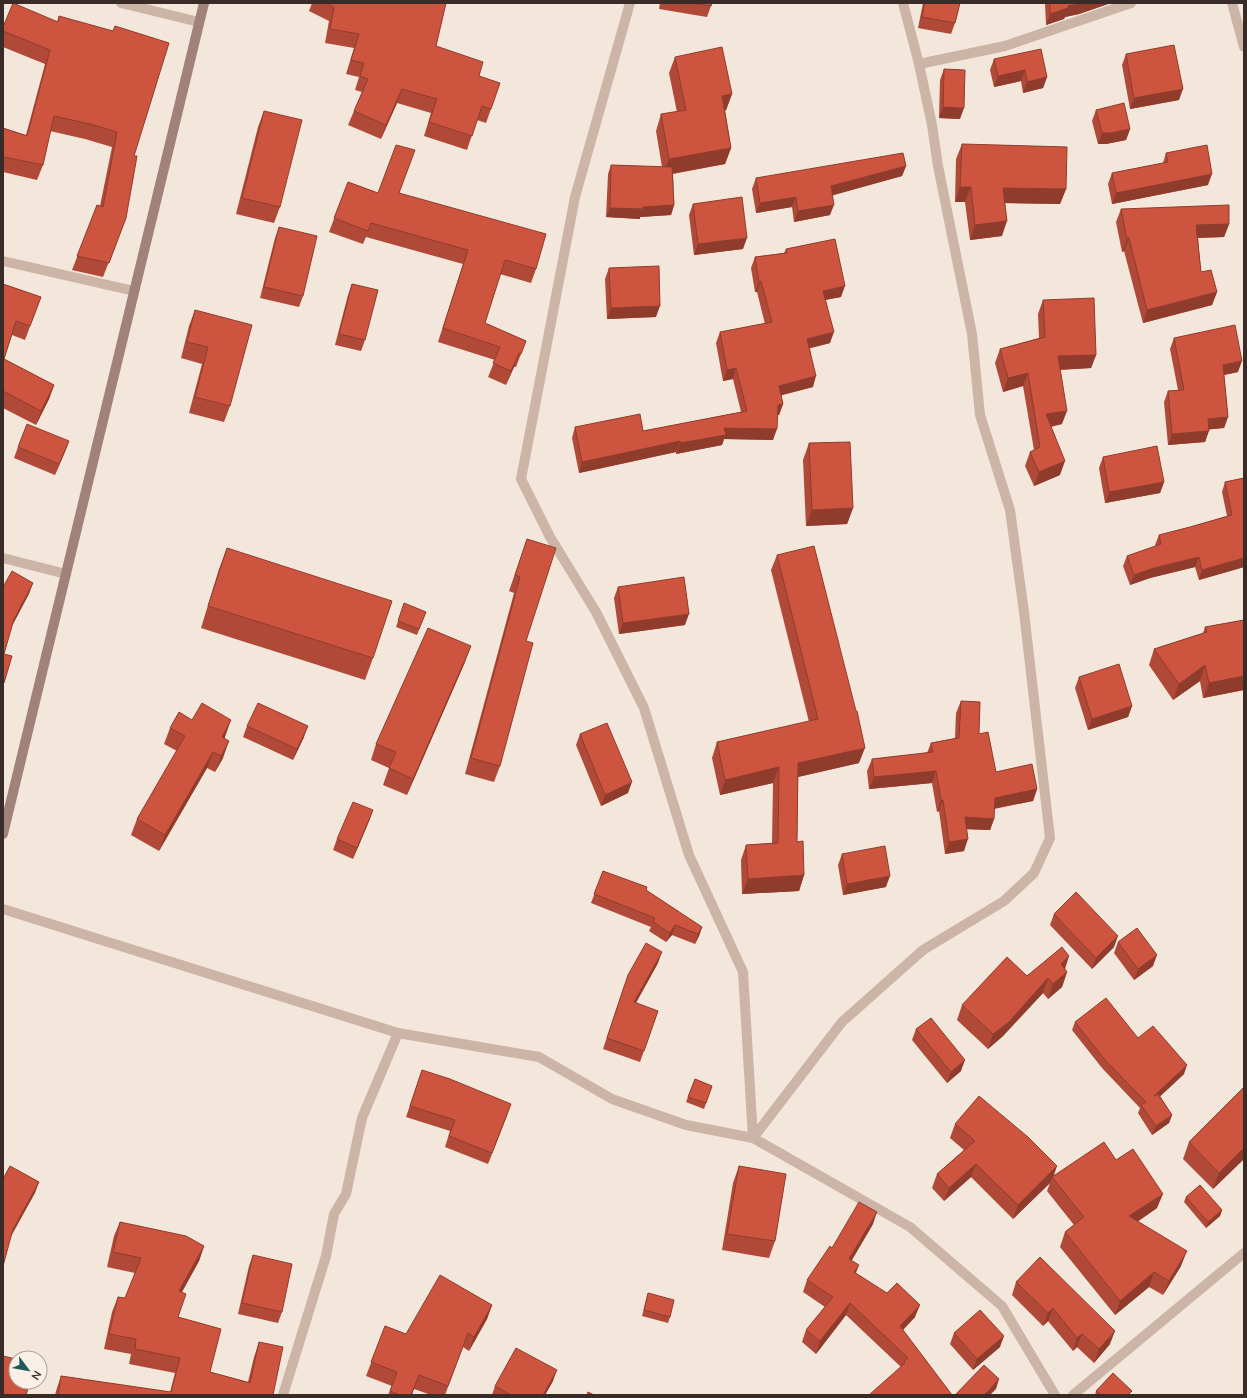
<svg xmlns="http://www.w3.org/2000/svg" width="1247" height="1398" font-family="Mulish,sans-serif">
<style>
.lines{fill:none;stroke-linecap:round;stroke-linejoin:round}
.minor{stroke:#ccb4a6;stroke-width:10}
.secondary{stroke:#a08278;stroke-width:10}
.wall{fill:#b04937}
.shaded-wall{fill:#903c2d}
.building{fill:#cd5540;stroke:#903c2d}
</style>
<rect width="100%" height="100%" fill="#f3e6db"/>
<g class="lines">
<g class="minor">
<polyline points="121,3 199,22"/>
<polyline points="630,3 575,197 521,479 550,537 596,612 644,708 689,855 743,972 753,1138 910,1227 1002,1306 1055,1395"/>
<polyline points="903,3 919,64 1005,46 1131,3"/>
<polyline points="1232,3 1244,47"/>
<polyline points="3,261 134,291"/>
<polyline points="3,558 66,574"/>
<polyline points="3,909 398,1033 539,1057 612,1099 686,1125 753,1138 842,1022 923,950 1004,901 1034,873 1050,838 1024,612 1010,510 980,415 972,334 938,166 932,125 919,64"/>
<polyline points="283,1395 326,1256 334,1214 346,1194 362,1118 398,1033"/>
<polyline points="1073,1395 1244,1253"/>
</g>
<polyline class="secondary" points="3,834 204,3"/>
</g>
<g class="wall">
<polygon points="312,3 446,3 436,46 479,76 491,109 486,123 477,120 467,150 424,136 431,113 397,103 381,139 348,125 354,111 362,92 355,90 359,77 346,74 354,48 325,43 329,21 309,11"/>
<polygon points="660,3 712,3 707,17 659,9"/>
<polygon points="923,3 960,3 955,23 951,34 918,28"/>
<polygon points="1045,3 1111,3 1079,14 1065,17 1064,19 1046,25"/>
<polygon points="59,16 134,156 126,218 103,277 72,270 97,205 100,206 112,147 85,139 50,131 43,165 37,180 3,172 3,128 26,135 45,64 3,47 3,27 57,22"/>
<polygon points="1126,54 1179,100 1130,109 1122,65"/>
<polygon points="675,57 732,94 726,110 725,111 731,148 725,164 673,174 674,205 671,215 640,217 640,219 606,217 608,174 611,165 662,167 656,131 661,114 677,112 669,73"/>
<polygon points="994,59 1047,77 1043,88 1023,93 1021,81 994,87 990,70"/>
<polygon points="944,69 960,119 939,118 940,80"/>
<polygon points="1096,110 1130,129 1126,140 1106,144 1098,144 1092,121"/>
<polygon points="264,111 280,207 274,223 236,214 258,127"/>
<polygon points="962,144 1066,189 1060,204 1005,203 1002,236 970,240 965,202 955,202 956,159"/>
<polygon points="1166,153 1208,185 1112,204 1108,184 1112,173 1163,163"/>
<polygon points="906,166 902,176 832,195 830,215 794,222 792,207 756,213 752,189 756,178"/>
<polygon points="348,182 378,193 399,193 536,269 531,283 500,274 485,323 526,341 516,367 514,367 506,385 488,377 495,360 438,342 463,264 366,237 363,244 329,232"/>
<polygon points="693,204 743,249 694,255 689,215"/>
<polygon points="1121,209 1229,224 1224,237 1198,238 1201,272 1217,292 1212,305 1143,323 1124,251 1122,252 1116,222"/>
<polygon points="279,227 303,296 299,307 260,298 275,238"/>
<polygon points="786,249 841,297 825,300 830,343 810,348 813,387 781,395 783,404 779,415 777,415 773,440 724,439 722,445 676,454 676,452 579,473 572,438 575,427 643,431 741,412 733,379 723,381 716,343 720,332 765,324 757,292 755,292 751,268 755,257 784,253"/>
<polygon points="609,268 656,317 607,319 605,279"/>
<polygon points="3,284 41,297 25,340 12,335 4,359 54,385 49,399 36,425 3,408"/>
<polygon points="352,284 365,340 361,351 335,345 348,295"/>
<polygon points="1043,300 1096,355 1091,368 1060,370 1062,424 1051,427 1060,475 1034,486 1025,466 1030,452 1034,450 1023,386 1003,392 995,363 1000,349 1039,338 1038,314"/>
<polygon points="195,310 230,406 224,422 189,413 202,364 181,358 189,326"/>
<polygon points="1174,338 1238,372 1224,375 1228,417 1224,428 1209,429 1205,442 1168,445 1164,402 1168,391 1178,390 1170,349"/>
<polygon points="69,441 55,475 14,458 18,447"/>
<polygon points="809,443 853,508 847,524 806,526 803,460"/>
<polygon points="1103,457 1164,482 1160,493 1105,503 1099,468"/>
<polygon points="1244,478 1244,567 1199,580 1195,567 1150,578 1130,585 1123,566 1127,556 1156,546 1155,545 1159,535 1190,527 1227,516 1222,492 1225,482"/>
<polygon points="527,539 526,641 500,766 494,782 465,774 514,593 509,591"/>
<polygon points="227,548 373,658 365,680 201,628 219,569"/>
<polygon points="777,555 859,763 798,777 797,842 804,875 799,891 742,894 741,860 746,845 772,843 773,783 720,795 712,758 717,742 809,722 771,570"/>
<polygon points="618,587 685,625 619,634 614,598"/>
<polygon points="426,612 417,635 396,627 398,621"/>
<polygon points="1244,620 1244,692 1244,690 1203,698 1200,681 1173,700 1149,665 1154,649 1203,633 1205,627"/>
<polygon points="465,662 407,795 383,785 389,768 371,760 376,744"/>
<polygon points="1079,677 1132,706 1128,717 1088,730 1075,688"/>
<polygon points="961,701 979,734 996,772 1037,789 1033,801 994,809 994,819 990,830 967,829 964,851 945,854 939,811 937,812 932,783 869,789 867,771 872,759 927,753 931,743 955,738 956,713"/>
<polygon points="192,720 225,737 224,739 223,758 215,772 207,768 159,851 131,835 137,819 177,751 164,744 170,728"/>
<polygon points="247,726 304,737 293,760 243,737"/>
<polygon points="580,734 628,793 601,806 576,745"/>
<polygon points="373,810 369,821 353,859 333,850 337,839"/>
<polygon points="842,854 886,887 843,895 838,865"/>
<polygon points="603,871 646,890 702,927 699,936 695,944 672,935 666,942 649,931 651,927 591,903"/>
<polygon points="1054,914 1114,947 1092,969 1050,925"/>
<polygon points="1118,942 1153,966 1134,980 1114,953"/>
<polygon points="1069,956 1065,969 1067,972 1062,987 1048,999 1043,993 1003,1036 988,1049 957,1020 962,1005"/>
<polygon points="658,963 636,1003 658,1011 640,1062 603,1049 624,986"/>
<polygon points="1075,1022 1138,1038 1184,1074 1160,1096 1172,1115 1169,1123 1152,1135 1138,1113 1140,1108 1102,1068 1072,1030"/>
<polygon points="916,1029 961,1071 947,1083 912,1040"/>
<polygon points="422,1070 507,1115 488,1164 445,1147 450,1131 406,1117"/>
<polygon points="695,1079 712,1086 704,1109 686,1102"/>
<polygon points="1244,1087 1244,1159 1213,1189 1183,1159 1189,1142"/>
<polygon points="955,1124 1054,1175 1116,1160 1157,1208 1137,1222 1181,1266 1163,1295 1149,1287 1115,1315 1060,1247 1065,1232 1074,1225 1047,1191 1050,1183 1013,1219 971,1177 944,1201 932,1188 937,1174 964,1150 950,1138"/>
<polygon points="739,1166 775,1241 769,1258 722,1250 733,1183"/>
<polygon points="1186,1197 1222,1210 1220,1216 1206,1228 1184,1202"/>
<polygon points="120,1222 204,1246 199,1261 182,1292 178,1317 210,1372 248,1382 254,1357 259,1342 273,1395 55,1395 56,1391 61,1376 170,1392 175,1373 129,1364 131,1354 104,1349 112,1312 118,1297 125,1298 135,1273 107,1267 114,1236"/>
<polygon points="873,1224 851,1261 856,1274 915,1317 903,1330 952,1395 901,1367 846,1315 816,1354 802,1342 806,1330 825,1307 803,1292 807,1280 832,1248"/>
<polygon points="253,1255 282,1312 278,1323 238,1314 249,1266"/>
<polygon points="1016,1282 1110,1344 1094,1363 1077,1347 1073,1351 1048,1321 1043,1326 1012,1295"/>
<polygon points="648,1293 670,1317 668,1323 642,1316"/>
<polygon points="492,1305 487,1319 469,1351 463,1347 445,1395 431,1395 414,1389 412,1395 388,1395 392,1386 366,1376 385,1326 406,1334"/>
<polygon points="954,1333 1000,1347 973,1370 950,1344"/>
<polygon points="553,1381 545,1395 492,1395 495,1386"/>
<polygon points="1096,1391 1131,1395 1095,1395"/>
</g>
<g class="shaded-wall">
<polygon points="1083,3 1111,3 1079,14 1065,17 1064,19 1046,25 1050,14 1068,6"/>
<polygon points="1025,70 1021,81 994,87 998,76"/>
<polygon points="1047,77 1043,88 1023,93 1027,82"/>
<polygon points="402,89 397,103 381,139 386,125"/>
<polygon points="1183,89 1179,100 1130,109 1134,98"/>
<polygon points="732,94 726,110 716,112 722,96"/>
<polygon points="943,107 964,108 960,119 939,118"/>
<polygon points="1130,129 1126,140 1106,144 1098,144 1102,133"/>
<polygon points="731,148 725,164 663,175 669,159"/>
<polygon points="906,166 902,176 827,197 831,186"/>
<polygon points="1212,174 1208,185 1112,204 1116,193"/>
<polygon points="960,187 971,187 965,202 955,202"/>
<polygon points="1003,188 1066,189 1060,204 997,203"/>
<polygon points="796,197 792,207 756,213 760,203"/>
<polygon points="674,205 671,215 640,217 640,219 606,217 610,208 643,207"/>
<polygon points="834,205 830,215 794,222 798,211"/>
<polygon points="1007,221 1002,236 970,240 975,225"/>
<polygon points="1229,224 1224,237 1192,238 1196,225"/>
<polygon points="747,238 743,249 694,255 698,244"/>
<polygon points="1129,238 1124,251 1122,252 1127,239"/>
<polygon points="761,281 757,292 755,292 759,282"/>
<polygon points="845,286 841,297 819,301 823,291"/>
<polygon points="1217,292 1212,305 1143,323 1147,310"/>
<polygon points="660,306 656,317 607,319 611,308"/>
<polygon points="834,332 830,343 803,350 807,339"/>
<polygon points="519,353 514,367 506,385 511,371"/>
<polygon points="1096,355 1091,368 1053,370 1058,356"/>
<polygon points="1242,361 1238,372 1219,376 1223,365"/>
<polygon points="736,368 733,379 723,381 727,370"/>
<polygon points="1028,373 1023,386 1003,392 1008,378"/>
<polygon points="816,376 813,387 775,397 779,386"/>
<polygon points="54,385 49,399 36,425 41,411"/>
<polygon points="783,404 779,415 774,416 778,405"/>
<polygon points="1067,411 1062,424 1041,428 1046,414"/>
<polygon points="1228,417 1224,428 1204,430 1208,419"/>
<polygon points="724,428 777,429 773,440 724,439 722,445 676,454 680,443"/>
<polygon points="1209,431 1205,442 1168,445 1172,434"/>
<polygon points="69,441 65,452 55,475 59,464"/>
<polygon points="680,441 676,452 579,473 582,462"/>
<polygon points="1065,461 1060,475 1034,486 1039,472"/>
<polygon points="1164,482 1160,493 1105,503 1109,492"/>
<polygon points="853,508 847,524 806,526 812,510"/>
<polygon points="1199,557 1195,567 1150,578 1130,585 1134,575 1154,568"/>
<polygon points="1244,558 1244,567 1199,580 1202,570"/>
<polygon points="33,583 29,594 10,630 14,619"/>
<polygon points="689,614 685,625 619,634 623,623"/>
<polygon points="471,646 465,662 407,795 413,779"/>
<polygon points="1205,665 1200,681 1173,700 1179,684"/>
<polygon points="1244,676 1244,690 1203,698 1209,683"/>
<polygon points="1132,706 1128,717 1088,730 1092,719"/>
<polygon points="231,720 225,737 216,753 222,737"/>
<polygon points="308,726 304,737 293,760 297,749"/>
<polygon points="229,741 223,758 215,772 221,756"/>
<polygon points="865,748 859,763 793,778 798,763"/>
<polygon points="213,752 207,768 159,851 165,835"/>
<polygon points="779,767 773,783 720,795 725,780"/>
<polygon points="936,771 932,783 869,789 874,777"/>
<polygon points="632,782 628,793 601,806 605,795"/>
<polygon points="1037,789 1033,801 991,809 995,798"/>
<polygon points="941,800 943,800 939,811 937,812"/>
<polygon points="373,810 369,821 353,859 357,848"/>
<polygon points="965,817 994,819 990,830 961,829"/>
<polygon points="968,839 964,851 945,854 949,842"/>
<polygon points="804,875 799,891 742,894 748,879"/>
<polygon points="890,876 886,887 843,895 847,884"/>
<polygon points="675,925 672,935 666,942 670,933"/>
<polygon points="702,927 699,936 695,944 698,934"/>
<polygon points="1118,936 1114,947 1092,969 1096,958"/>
<polygon points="662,952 658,963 630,1013 634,1002"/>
<polygon points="1157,955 1153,966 1134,980 1138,969"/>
<polygon points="1069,956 1064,970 1061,964"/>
<polygon points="1067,972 1062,987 1048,999 1053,984"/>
<polygon points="1048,978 1043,993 1003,1036 988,1049 993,1034"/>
<polygon points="965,1060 961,1071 947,1083 951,1072"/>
<polygon points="1187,1065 1184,1074 1151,1105 1154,1096"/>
<polygon points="511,1104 507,1115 488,1164 492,1153"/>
<polygon points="1172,1115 1169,1123 1152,1135 1156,1126"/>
<polygon points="1244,1148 1244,1159 1213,1189 1219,1173"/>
<polygon points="976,1164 971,1177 944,1201 949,1188"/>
<polygon points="1057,1166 1053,1178 1052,1177 1050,1183 1013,1219 1018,1205"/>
<polygon points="39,1182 35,1193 9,1240 13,1229"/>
<polygon points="1163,1194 1157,1208 1124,1231 1129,1216"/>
<polygon points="1222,1210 1220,1216 1206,1228 1208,1222"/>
<polygon points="877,1212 873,1224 845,1272 849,1259"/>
<polygon points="204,1246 199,1261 174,1306 179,1291"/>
<polygon points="1187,1251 1181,1266 1163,1295 1169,1281"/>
<polygon points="859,1265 854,1278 854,1272"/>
<polygon points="1154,1272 1149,1287 1115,1315 1120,1301"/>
<polygon points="850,1303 846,1315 816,1354 820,1341"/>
<polygon points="492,1305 487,1319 469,1351 474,1337"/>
<polygon points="920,1305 915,1317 895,1338 900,1326"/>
<polygon points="1053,1308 1048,1321 1043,1326 1048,1313"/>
<polygon points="1115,1331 1110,1344 1094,1363 1099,1349"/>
<polygon points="1082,1334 1077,1347 1073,1351 1077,1338"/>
<polygon points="1004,1336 1000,1347 973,1370 977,1359"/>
<polygon points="557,1370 553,1381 545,1395 543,1395"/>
<polygon points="999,1379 996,1389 990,1395 984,1395"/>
</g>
<g class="building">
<polygon points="13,3 58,22 59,16 113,31 115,26 169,43 134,156 137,156 126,218 109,263 77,256 97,205 103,207 117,132 90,124 54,116 43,165 4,157 3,160 3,128 27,136 50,50 3,31 3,27"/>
<polygon points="326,3 446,3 436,46 483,62 479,76 500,83 491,109 482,106 472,136 429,122 437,99 402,89 386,125 354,111 368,79 360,76 364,63 351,60 359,34 330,29 334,7"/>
<polygon points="692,3 712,3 711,6"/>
<polygon points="925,3 960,3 955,23 922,17"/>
<polygon points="1050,3 1083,3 1068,6 1068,8 1050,14"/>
<polygon points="1174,45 1183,89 1134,98 1126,54"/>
<polygon points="722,47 732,94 722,96 731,148 669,159 661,114 686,110 675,57"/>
<polygon points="1041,49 1047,77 1027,82 1025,70 998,76 994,59"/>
<polygon points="944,69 965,70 964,108 943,107"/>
<polygon points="1124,103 1130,129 1110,133 1102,133 1096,110"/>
<polygon points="264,111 302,120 280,207 242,198"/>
<polygon points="962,144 1067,147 1066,189 1003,188 1007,221 975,225 971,187 960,187"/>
<polygon points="396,145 415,150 399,193 546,234 536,269 505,260 485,323 526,341 521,354 519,353 511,371 493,363 500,347 443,328 468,250 371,223 368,231 334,218 348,182 378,193"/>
<polygon points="1207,145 1212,174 1116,193 1112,173 1168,162 1166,153"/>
<polygon points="903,153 906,166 831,186 834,205 798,211 796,197 760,203 756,178"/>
<polygon points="611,165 672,167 674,205 643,207 643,209 610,208"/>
<polygon points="742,197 747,238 698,244 693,204"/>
<polygon points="1229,205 1229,224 1196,225 1201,272 1211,270 1217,292 1147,310 1129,238 1127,239 1121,209"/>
<polygon points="279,227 317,236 303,296 264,287"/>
<polygon points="835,239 845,286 823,291 834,332 807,339 816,376 779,386 783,404 778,405 777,429 724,428 726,435 680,443 680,441 582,462 575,427 640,414 643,431 747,411 736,368 727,370 720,332 772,322 761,281 759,282 755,257 787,253 786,249"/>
<polygon points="659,266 660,306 611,308 609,268"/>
<polygon points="3,284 41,297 30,326 16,321 4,359 54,385 41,411 3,391"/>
<polygon points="352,284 378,290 365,340 339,334"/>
<polygon points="1094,298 1096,355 1058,356 1067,411 1046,414 1065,461 1039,472 1030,452 1040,447 1028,373 1008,378 1000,349 1045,337 1043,300"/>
<polygon points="195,310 252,325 230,406 195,397 208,347 187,342"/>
<polygon points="1235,325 1242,361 1223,365 1228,417 1208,419 1209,431 1172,434 1168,391 1184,390 1174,338"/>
<polygon points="27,424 69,441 59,464 18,447"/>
<polygon points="850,442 853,508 812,510 809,443"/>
<polygon points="1157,446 1164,482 1109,492 1103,457"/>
<polygon points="1244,478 1244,558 1202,570 1199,557 1154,568 1134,575 1127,556 1161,544 1159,535 1190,527 1232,515 1225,482"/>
<polygon points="527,539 556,548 526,641 533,643 500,766 471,758 520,577 515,575"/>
<polygon points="814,546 856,711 857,711 865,748 798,763 797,842 803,841 804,875 748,879 746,845 778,843 779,767 725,780 717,742 818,719 777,555"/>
<polygon points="227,548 392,601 373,658 208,606"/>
<polygon points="12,571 33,583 14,619 4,654 12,656 4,683 3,683 3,587"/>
<polygon points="684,577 689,614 623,623 618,587"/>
<polygon points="404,603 426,612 419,629 398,621"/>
<polygon points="1244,620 1244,676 1209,683 1205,665 1179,684 1154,649 1207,632 1205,627"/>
<polygon points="428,628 471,646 413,779 389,768 396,752 376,744"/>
<polygon points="1119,664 1132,706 1092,719 1079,677"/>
<polygon points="961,701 980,702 979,734 988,732 996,772 1032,764 1037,789 995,798 994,819 965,817 968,839 949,842 943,800 941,800 936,771 874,777 872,759 933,752 931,743 959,738"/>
<polygon points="202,703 231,720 222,737 229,741 221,756 213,752 165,835 137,819 185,736 170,728 179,712 192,720"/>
<polygon points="258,703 308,726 297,749 247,726"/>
<polygon points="607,723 632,782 605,795 580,734"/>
<polygon points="353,802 373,810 357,848 337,839"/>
<polygon points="885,846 890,876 847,884 842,854"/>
<polygon points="603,871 647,887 646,890 702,927 698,934 675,925 670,933 653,922 655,918 594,894"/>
<polygon points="1076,892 1118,936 1096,958 1054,914"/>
<polygon points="1137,928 1157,955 1138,969 1118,942"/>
<polygon points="646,943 662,952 634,1002 658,1011 644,1051 607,1038 628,975"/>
<polygon points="1062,947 1069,956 1061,964 1067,972 1053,984 1048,978 1009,1022 993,1034 962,1005 1007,957 1027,976"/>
<polygon points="1106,998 1138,1038 1153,1026 1187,1065 1154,1096 1158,1094 1172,1115 1156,1126 1141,1105 1146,1102 1105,1060 1075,1022"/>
<polygon points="931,1018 965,1060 951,1072 916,1029"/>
<polygon points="422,1070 450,1079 511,1104 492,1153 449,1136 455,1120 410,1106"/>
<polygon points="695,1079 712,1086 706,1103 688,1097"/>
<polygon points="1244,1087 1244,1148 1219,1173 1189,1142"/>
<polygon points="979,1096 1028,1137 1057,1166 1018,1205 976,1164 949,1188 937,1174 975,1141 955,1124"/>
<polygon points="1104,1142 1116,1160 1133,1149 1163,1194 1129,1216 1187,1251 1169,1281 1154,1272 1120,1301 1065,1232 1084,1217 1052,1177"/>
<polygon points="10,1166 39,1182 13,1229 3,1266 3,1179"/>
<polygon points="739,1166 786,1174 775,1241 727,1234"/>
<polygon points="1200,1185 1222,1210 1208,1222 1186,1197"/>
<polygon points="859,1202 877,1212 849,1259 859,1265 854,1272 887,1293 897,1283 920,1305 900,1326 952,1395 869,1395 905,1363 904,1361 908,1358 850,1303 820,1341 806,1330 833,1297 807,1280 830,1246 832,1248"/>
<polygon points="120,1222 186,1236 204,1246 179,1291 186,1294 178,1317 221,1329 210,1372 250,1383 259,1342 283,1347 273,1395 58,1395 61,1376 171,1392 180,1358 135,1349 136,1339 109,1334 118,1297 125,1298 141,1258 113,1252"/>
<polygon points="253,1255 292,1264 282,1312 242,1303"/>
<polygon points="1040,1257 1115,1331 1099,1349 1082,1334 1077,1338 1053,1308 1048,1313 1016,1282"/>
<polygon points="440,1275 492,1305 474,1337 468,1333 448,1386 419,1375 411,1395 400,1395 390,1391 397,1372 371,1362 385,1326 406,1334"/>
<polygon points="648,1293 674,1300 670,1317 644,1310"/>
<polygon points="980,1310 1004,1336 977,1359 954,1333"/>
<polygon points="516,1348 557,1370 543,1395 511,1395 495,1386"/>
<polygon points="3,1356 16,1359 16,1382 30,1382 26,1395 3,1395"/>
<polygon points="984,1365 999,1379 984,1395 955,1395"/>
<polygon points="1113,1373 1132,1391 1128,1395 1101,1395 1096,1391"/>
<polygon points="588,1392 594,1395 587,1395"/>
</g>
<rect width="1247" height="1398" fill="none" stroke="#382b28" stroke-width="8"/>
<g transform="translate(28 1370) rotate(122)"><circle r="19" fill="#fbf0e8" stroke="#ada19b"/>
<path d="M0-3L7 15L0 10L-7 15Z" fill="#1b5c5a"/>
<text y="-6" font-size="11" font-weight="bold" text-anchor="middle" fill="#382b28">N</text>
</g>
</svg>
